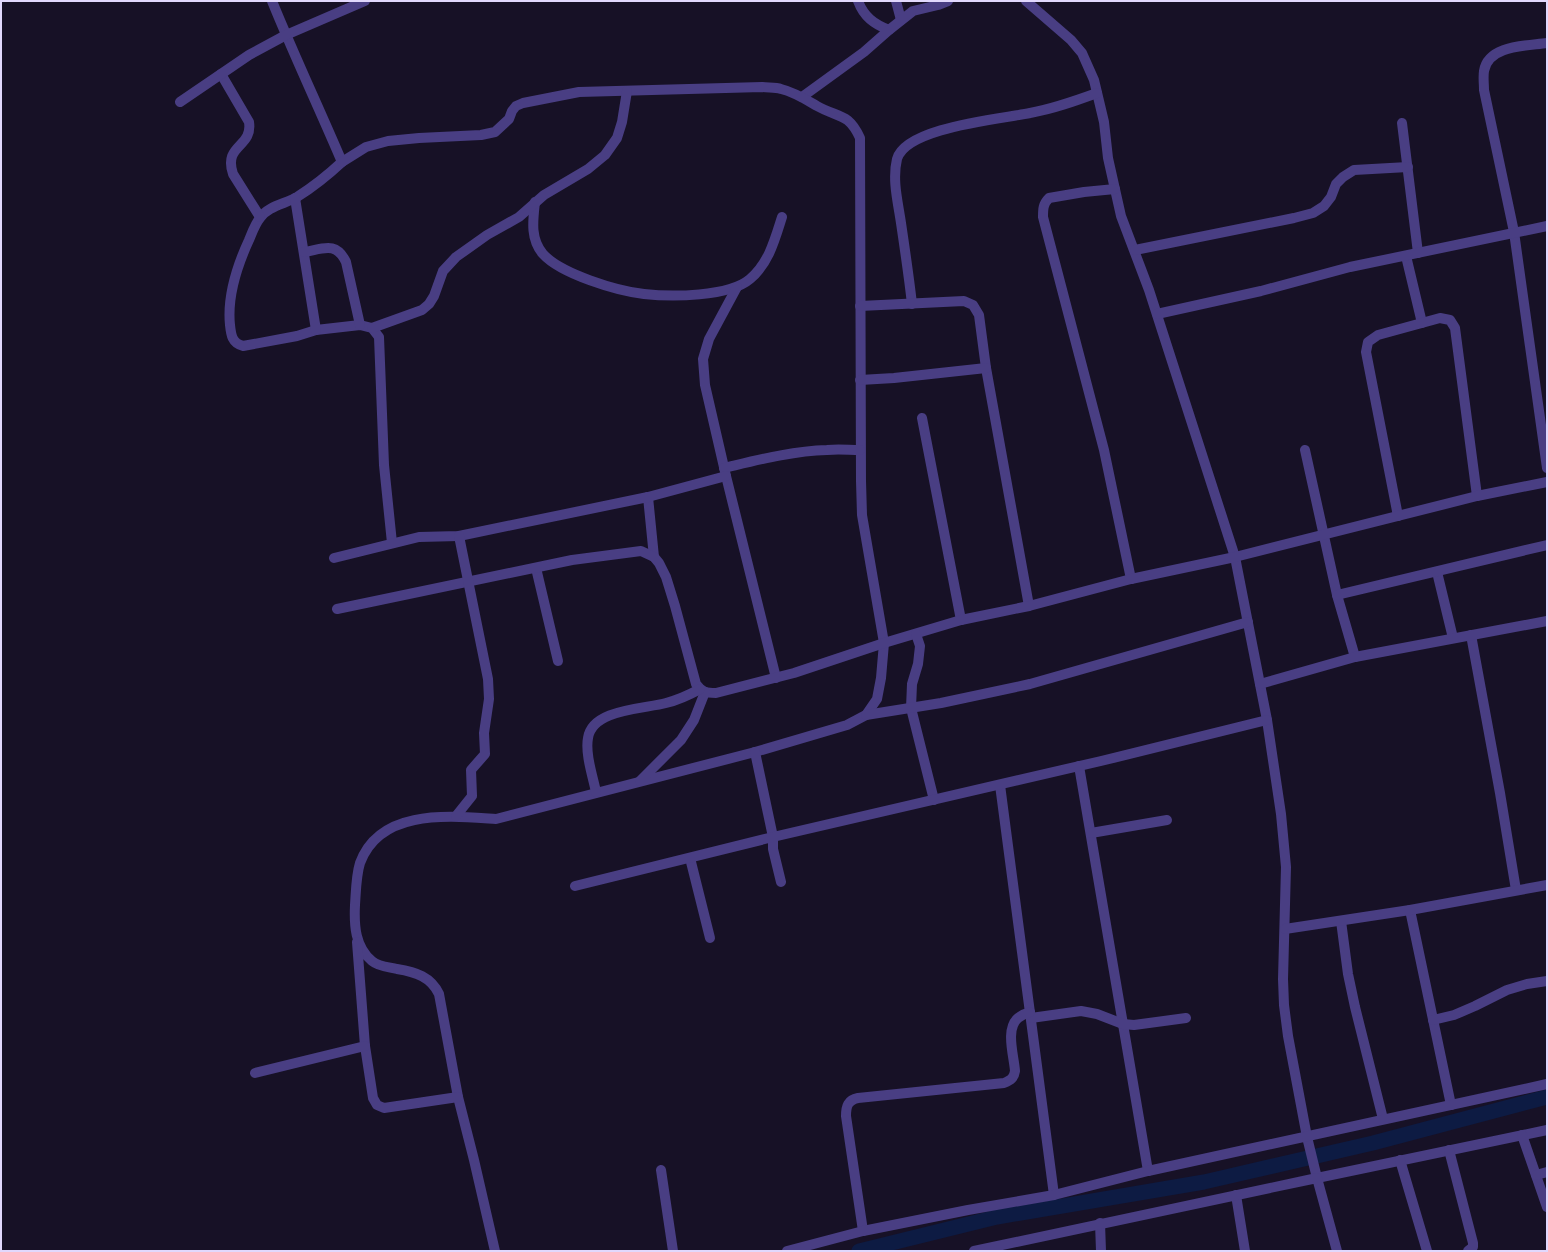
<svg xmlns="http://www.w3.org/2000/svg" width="1548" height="1252" font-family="Karla,sans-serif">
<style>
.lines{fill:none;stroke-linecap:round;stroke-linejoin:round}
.canal{stroke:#0d1b43;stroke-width:15}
.minor{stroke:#493e83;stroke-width:10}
</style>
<rect width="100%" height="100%" fill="#171126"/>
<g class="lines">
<polyline class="canal" points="859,1251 997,1217 1204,1182 1373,1143 1547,1097"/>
<g class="minor">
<path d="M272,1c22,54 47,107 70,161 -14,13 -29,25 -45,35 -12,7 -29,9 -37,21 -5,6 -8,15 -11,22 -12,26 -22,56 -19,85 1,10 2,18 13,21l54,-10 19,-6 44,-5 12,3 7,9 5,128 8,78"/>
<path d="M858,1c6,16 16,23 31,29"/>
<polyline points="896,1 901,20"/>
<polyline points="1026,1 1071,40 1082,53 1094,80 1104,122 1108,158 1121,216 1149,290 1235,557 1267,720 1281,814 1286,867 1283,979 1284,1005 1288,1036 1307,1137 1317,1178 1547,1130"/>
<path d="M1547,43c-21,3 -59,2 -63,28 -1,6 0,13 0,19l30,142 33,236"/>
<path d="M221,74l28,48c4,26 -26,22 -16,52l27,43"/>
<polyline points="802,97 864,52 889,30 913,11 938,5 948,1"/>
<polyline points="180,102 249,55 286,35 365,1"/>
<polyline points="1402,123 1418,253"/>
<path d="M342,162l24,-15 22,-6 31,-3 62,-3 14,-3 14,-13 3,-8 4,-5 7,-3 56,-11 183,-5c6,1 13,0 19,2 13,3 24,10 36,17 21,12 31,6 43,32l1,343 1,34 22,128 -3,35 -4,21 -11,16 -19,10 -92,27 -259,67c-46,-3 -116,-11 -136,44 -4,13 -4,28 -5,42 -1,20 0,42 17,56 7,6 17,6 25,8 19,3 34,8 42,25l19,103 16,63 21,91"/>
<path d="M1115,189l-31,3 -35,6c-6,6 -6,11 -6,19l61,233 27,129"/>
<polyline points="295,198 316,330"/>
<path d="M535,202c-2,18 -5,37 8,52 18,20 74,37 101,40 27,3 85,3 106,-15 19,-16 25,-40 32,-62"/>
<polyline points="1135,250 1294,218 1313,213 1324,206 1331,197 1336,184 1343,177 1354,170 1408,167"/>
<path d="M304,252c19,-3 32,-11 42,10l14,63"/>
<polyline points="1406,256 1422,323"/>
<polyline points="737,287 709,339 703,359 705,385 726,476 776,678"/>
<path d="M912,304c-3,-27 -7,-54 -11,-81 -3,-21 -9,-43 -4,-64 9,-32 105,-40 133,-46 23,-4 45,-12 67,-20"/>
<polyline points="860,306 964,301 973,305 979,315 986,368 1029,606"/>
<polyline points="1157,314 1261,291 1350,267 1547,226"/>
<polyline points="372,328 422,310 429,304 434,296 443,271 456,257 487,235 519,217 544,195 588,169 605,155 617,138 622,122 627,91"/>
<polyline points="860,380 894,378 986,368"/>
<polyline points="922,418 961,620"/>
<polyline points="1305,450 1337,595 1355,657"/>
<path d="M724,468c34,-8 68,-17 103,-18 11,-1 22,0 33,0"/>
<polyline points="648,497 654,557"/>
<polyline points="1398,516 1366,352 1368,342 1378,335 1440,318 1450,320 1455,328 1477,496"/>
<polyline points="334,558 419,537 459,536 648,497 726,476"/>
<polyline points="536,568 558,661"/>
<polyline points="1437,572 1453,638"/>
<polyline points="1337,595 1547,545"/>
<path d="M337,609l235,-49 69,-9 13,6 5,6 7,14 9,29 21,78c6,8 10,9 20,9l78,-20 90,-30 77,-23 68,-14 102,-27 104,-22 242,-61 70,-14"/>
<polyline points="916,634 920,646 918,664 912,684 911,708 934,800"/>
<polyline points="1471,635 1500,793 1516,890"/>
<polyline points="1260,684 1355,657 1547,621"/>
<polyline points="866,715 941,703 1030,684 1248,622"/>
<polyline points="755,752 773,837 773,849 781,882"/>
<polyline points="1079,766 1148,1171"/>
<polyline points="640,781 681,740 694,720 705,692"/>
<polyline points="1000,785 1054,1195"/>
<path d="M596,792c-3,-15 -11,-38 -8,-54 4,-29 56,-29 78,-35 12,-3 23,-8 34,-14"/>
<polyline points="456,816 472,796 471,770 485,754 484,733 489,699 488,679 459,536"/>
<polyline points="1091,833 1167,820"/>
<polyline points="690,858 710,938"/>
<polyline points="575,886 773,837 1101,761 1267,720"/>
<polyline points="1410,910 1451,1105"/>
<polyline points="1341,921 1348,974 1355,1007 1383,1119"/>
<polyline points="1285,929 1410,910 1547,885"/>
<polyline points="357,942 365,1046 373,1098 377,1105 384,1108 458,1097"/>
<polyline points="1031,1018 1081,1011 1097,1014 1123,1024 1134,1025 1186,1018"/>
<polyline points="1433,1020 1454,1015 1475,1006 1507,990 1527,984 1547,981"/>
<polyline points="255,1073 365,1046"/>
<polyline points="1522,1135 1547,1207"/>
<polyline points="1449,1150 1473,1243 1473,1247 1468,1251"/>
<polyline points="1400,1160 1427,1251"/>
<polyline points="661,1170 673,1251"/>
<polyline points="1536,1175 1547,1172"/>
<polyline points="1236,1195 1245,1251"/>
<polyline points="1100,1223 1101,1251"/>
<path d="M863,1231l-17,-115c0,-10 2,-16 12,-18l146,-15c7,-3 10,-5 11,-12 -1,-15 -10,-42 3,-53 4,-3 8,-5 12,-6"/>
<polyline points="787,1251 863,1231 968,1210 1054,1195 1148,1171 1547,1084"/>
<polyline points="974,1251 1317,1178 1337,1251"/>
</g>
</g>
<rect width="1548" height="1252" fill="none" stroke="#e1d8fd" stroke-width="4"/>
</svg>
